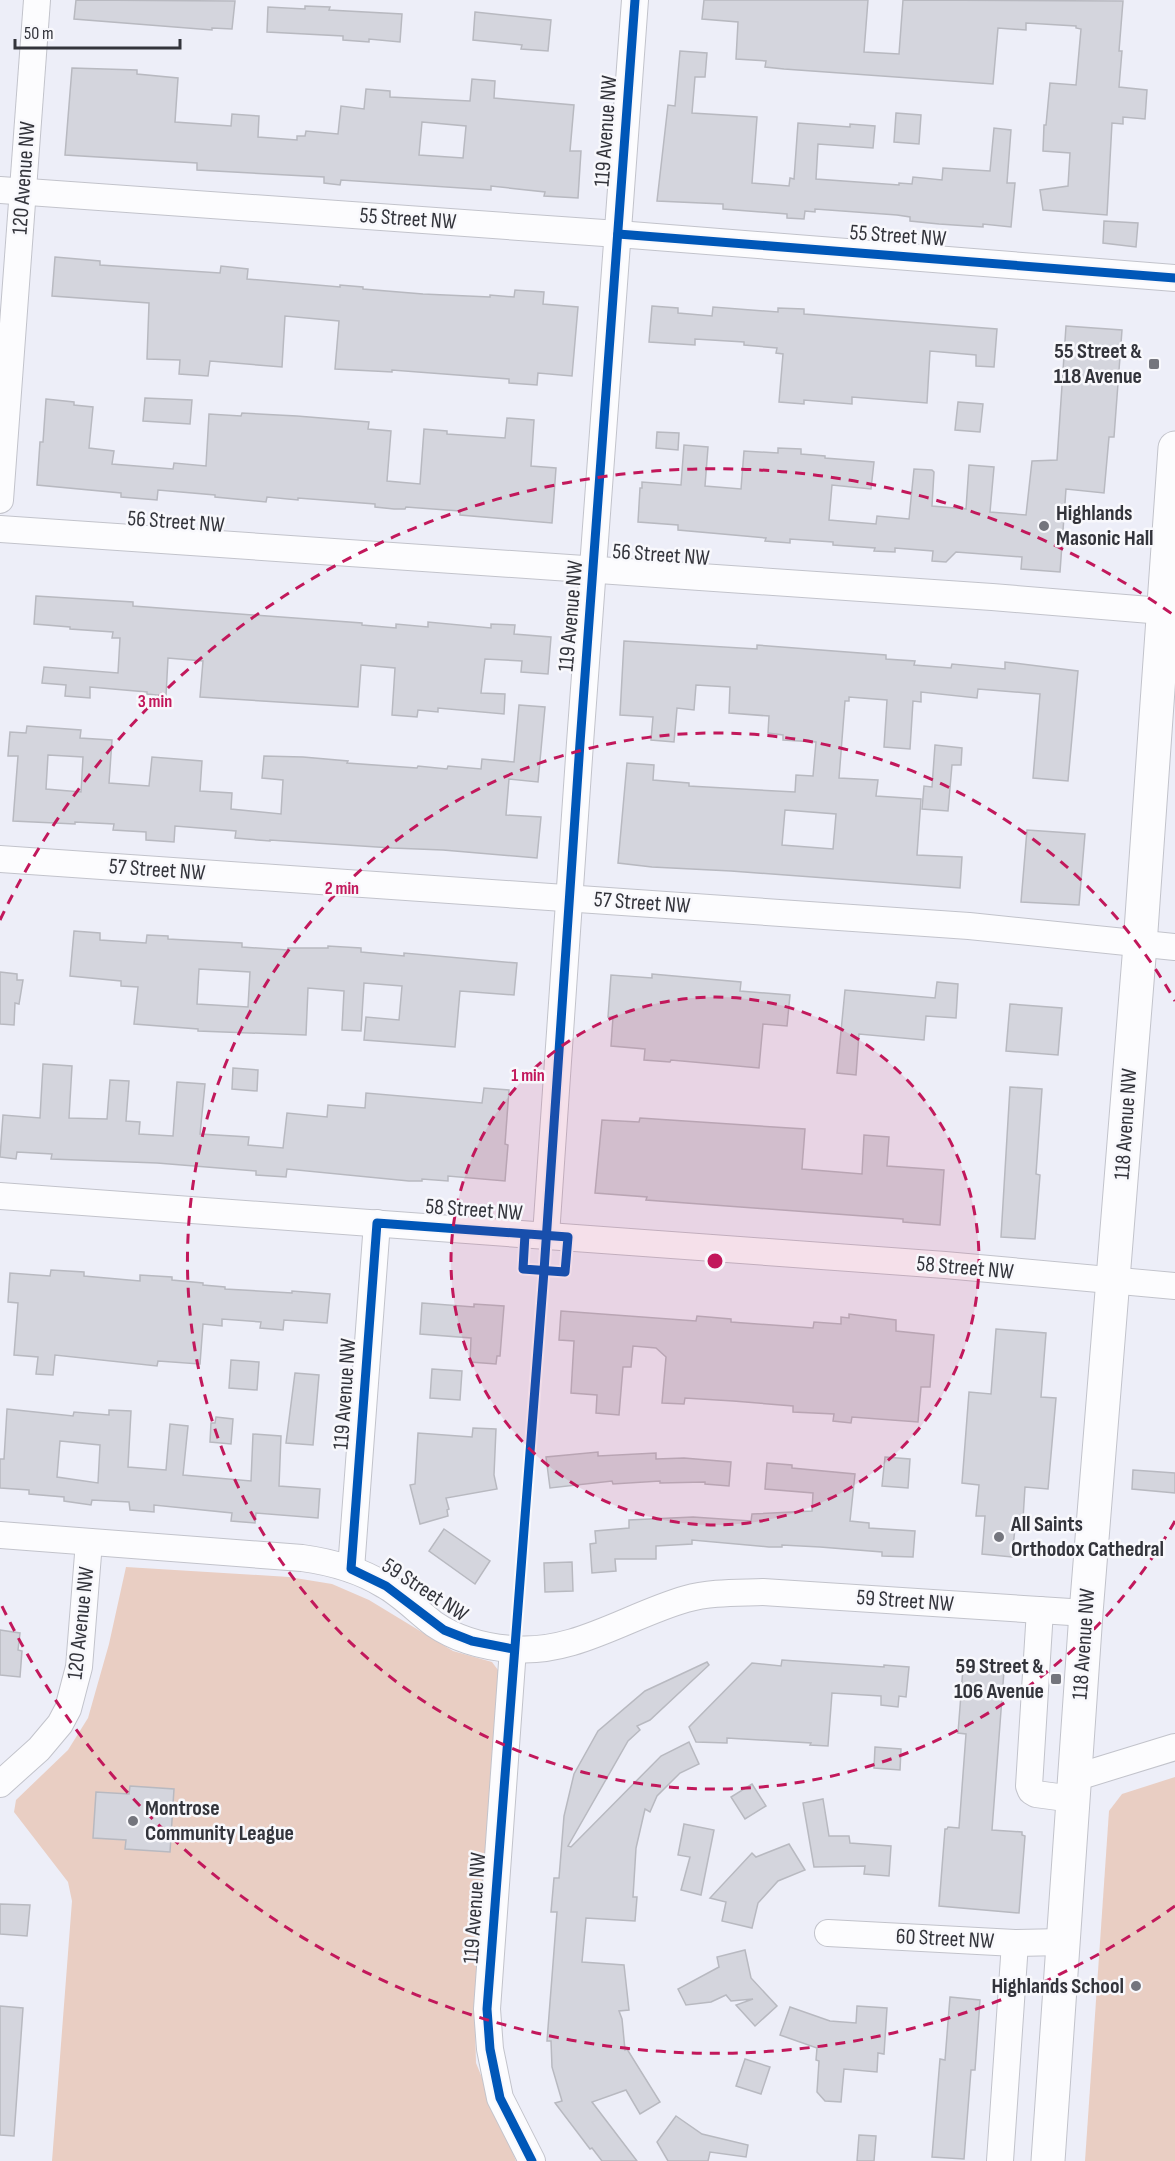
<svg xmlns="http://www.w3.org/2000/svg" width="1175" height="2161" font-family="'Sofia Sans Condensed',sans-serif">
<style>
.green{fill:#e9cec3}
.building{fill:#d4d5dd;stroke:#b8b9c0;stroke-width:1.5;fill-rule:evenodd}
.lines{fill:none;stroke-linecap:round;stroke-linejoin:round}
.minor-casing{stroke:#c2c3cb;stroke-width:28}
.major-casing{stroke:#c2c3cb;stroke-width:35}
.minor{stroke:#fcfcfe;stroke-width:26}
.major{stroke:#fcfcfe;stroke-width:33}
.cycleway-casing{stroke:#f8f8fc;stroke-width:13}
.cycleway{stroke:#0057b8;stroke-width:9}
.ring{fill:none;stroke:#c2185b;stroke-width:3;stroke-dasharray:10 8}
.poi-dot{fill:#74757d;stroke:#f8f8fc;stroke-width:2}
.labels{text-anchor:middle;dominant-baseline:central;stroke-width:5;stroke-linejoin:round;paint-order:stroke}
.street-label{font-size:22px;fill:#33343b;stroke:#f8f8fc}
.poi-label{font-size:22px;font-weight:bold;fill:#33343b;stroke:#f8f8fc;text-anchor:end}
.centre{fill:#c2185b;stroke:#f8f8fc;stroke-width:3}
.ring-label{font-size:18px;text-anchor:middle;font-weight:bold;fill:#c2185b;stroke:#f8f8fc;stroke-width:5;stroke-linejoin:round;paint-order:stroke}
</style>
<rect width="100%" height="100%" fill="#edeef8"/>
<g class="green">
<polygon points="126,1567 289,1577 332,1584 369,1600 453,1651 492,1662 498,1670 500,1680 475,2025 476,2063 516,2161 52,2161 72,1901 68,1882 14,1812 16,1800 68,1750 88,1718 109,1644"/>
<polygon points="1175,1777 1175,2161 1085,2161 1109,1811 1122,1794"/>
</g>
<g class="building">
<polygon points="76,0 235,1 232,29 212,28 212,30 74,19"/>
<polygon points="704,0 868,0 864,52 899,54 903,0 1123,1 1119,51 1122,51 1119,87 1147,90 1145,119 1123,117 1123,124 1112,123 1107,215 1043,210 1040,190 1068,186 1070,153 1043,151 1044,125 1046,125 1050,83 1076,85 1081,29 1076,28 1076,26 1026,23 1026,30 998,28 993,84 784,69 765,67 766,61 736,59 738,22 702,19"/>
<polygon points="305,6 330,7 329,10 402,14 400,42 369,39 369,42 343,40 343,36 267,32 268,7 305,9"/>
<polygon points="475,12 551,20 548,51 521,49 522,45 473,40"/>
<polygon points="680,51 707,53 705,77 695,77 692,113 757,117 752,183 789,186 790,178 794,179 798,123 850,127 850,124 875,126 873,148 818,144 816,179 899,185 899,183 912,184 913,177 942,180 943,168 990,171 994,128 1011,130 1007,183 1015,183 1011,227 983,224 983,227 939,224 910,221 910,217 897,215 815,209 815,212 805,211 804,219 787,218 787,214 723,209 723,204 657,201 668,105 675,106"/>
<path d="M72,68l65,2v4l41,4 -3,44 56,4 1,-12 27,2 -1,21 39,3v-4h8l1,-5 32,3 3,-28 23,3 2,-20 24,2v6l80,4 2,-22 23,2 -1,17 80,7 -4,46h11l-3,47 -34,-2 1,-4 -54,-6v4l-150,-10 -1,5 -16,-2v-6l-127,-7v-7l-132,-8zM422,122l44,4 -3,32 -44,-3z"/>
<polygon points="896,113 921,115 919,144 894,142"/>
<polygon points="1104,221 1138,223 1136,247 1103,243"/>
<polygon points="55,257 100,261 100,265 220,273 221,266 248,269 247,279 340,287 340,285 363,287 363,289 423,294 490,297 490,295 514,297 515,290 544,292 543,304 578,307 572,376 538,373 537,385 509,383 509,379 392,370 392,372 335,369 339,321 285,316 282,367 210,361 208,376 179,374 180,360 147,359 149,303 52,296"/>
<polygon points="652,306 678,308 678,313 712,316 713,307 778,312 778,308 804,309 804,314 997,329 994,367 976,366 976,355 930,351 927,403 852,397 852,404 804,400 804,404 779,402 783,354 776,353 777,348 744,345 744,342 695,339 695,345 649,342"/>
<polygon points="1066,326 1122,330 1114,437 1109,437 1104,493 1066,489 1060,572 1021,569 1022,557 956,552 946,562 932,561 933,551 895,548 895,552 874,551 875,548 833,545 833,542 790,539 790,543 765,541 766,538 678,530 678,525 638,522 640,488 642,488 642,482 681,485 684,445 708,447 705,486 741,489 744,451 778,453 778,448 801,449 801,454 825,456 825,458 874,462 871,489 832,485 829,520 876,524 877,516 909,519 914,469 932,470 934,472 932,506 966,509 969,465 994,467 990,512 1026,515 1032,461 1057,460"/>
<polygon points="145,398 192,400 190,424 143,421"/>
<polygon points="46,399 74,402 74,405 93,407 89,448 114,451 112,464 173,469 174,463 206,466 209,414 241,416 242,413 297,416 369,422 368,429 391,431 387,481 420,484 424,429 447,431 447,434 505,438 507,418 534,420 531,466 556,468 552,523 460,515 460,511 406,507 405,509 394,509 375,507 375,504 298,498 298,500 267,497 266,502 215,497 215,495 158,490 157,500 121,497 121,493 37,485 40,442 43,442"/>
<polygon points="958,402 983,404 980,432 955,430"/>
<polygon points="657,432 679,433 678,450 656,448"/>
<polygon points="36,596 133,602 133,606 362,623 362,625 396,628 396,624 428,627 428,622 491,628 491,624 515,625 514,634 551,637 548,674 521,672 522,661 485,659 481,693 505,694 504,714 438,708 438,712 418,710 417,717 392,715 395,668 361,665 358,707 200,697 203,661 168,658 166,696 147,694 147,692 90,687 90,698 65,696 66,685 42,683 44,667 118,673 120,638 112,638 113,632 70,629 70,627 34,624"/>
<path d="M624,641l133,8v-4l129,10v4l29,2 -1,4 37,3 1,-4 53,5v-7l73,9 -10,110 -35,-3 7,-84 -62,-5 -1,9 -56,-6v10l-8,-1 -3,48 -26,-2 3,-47 -38,-3v4h-4l-6,77 39,2 -2,16 45,3 -4,56 45,2 -2,31 -229,-17 -79,-4 -34,-4 9,-100 27,2 -1,15 36,3v3l106,6 1,-17 17,1 3,-34 -33,-2v-5l-15,-2 1,-17 -40,-3 1,-26 -34,-2 -2,25 -17,-2 -3,34 -23,-2 2,-23 -33,-2zM785,810l51,4 -3,35 -51,-4z"/>
<path d="M519,705l26,2 -7,75 -29,-3 -3,36 35,2 -4,41 -94,-8 -51,-2 -122,-8v1l-35,-3 1,-7 -61,-5 -1,16 -28,-2v-8l-33,-2 1,-6 -39,-2v2l-62,-3 5,-65h-10l2,-24 16,1 1,-7 54,4 -1,8 32,2 -3,43 40,3 3,-29 50,4 -2,30 32,2 -1,16 50,5 2,-34 -21,-2 2,-22 39,1 45,4 -1,2 70,5 1,-2 29,3 1,-3 33,3 1,-10 32,3zM48,755l35,2 -2,35 -35,-3z"/>
<polygon points="935,745 962,748 961,765 952,765 948,811 922,809 924,786 932,787"/>
<polygon points="1027,830 1085,834 1079,905 1021,902"/>
<path d="M74,931l26,2v7l46,3 1,-8 21,1v3l74,4v4l46,3v-2h40v-2l33,2v4l43,4v-3l113,10 -3,32 -54,-4 -5,56 -91,-7 2,-23 33,3 3,-34 -38,-3 -3,48 -19,-1 2,-39 -36,-3 -2,47 -108,-4v-2l-64,-5 4,-37 -17,-1v-5l-51,-5zM199,969l51,3 -2,35 -51,-3z"/>
<polygon points="0,972 17,974 17,980 23,980 19,1004 15,1003 14,1025 0,1024"/>
<polygon points="652,974 741,982 740,991 790,995 787,1026 763,1024 759,1068 671,1060 670,1062 644,1060 645,1049 611,1046 613,1017 608,1017 611,975 652,978"/>
<polygon points="937,982 958,984 956,1018 926,1016 924,1040 859,1034 856,1075 837,1073 845,990 935,998"/>
<polygon points="1010,1004 1062,1008 1058,1055 1006,1051"/>
<polygon points="43,1064 72,1066 69,1118 107,1119 110,1080 129,1081 126,1121 140,1122 139,1134 173,1136 177,1082 205,1084 200,1134 249,1137 248,1145 283,1148 287,1113 327,1117 328,1105 365,1108 366,1093 482,1103 484,1088 509,1090 505,1144 508,1145 505,1181 448,1176 448,1181 422,1179 422,1181 409,1181 287,1169 286,1177 256,1175 256,1171 157,1163 51,1159 52,1154 17,1152 16,1159 0,1157 3,1115 40,1118"/>
<polygon points="233,1068 258,1070 257,1091 232,1089"/>
<polygon points="1010,1087 1042,1089 1036,1174 1040,1175 1035,1239 1001,1237"/>
<polygon points="640,1118 805,1129 802,1169 862,1174 864,1135 889,1137 887,1166 944,1170 940,1225 903,1222 903,1219 646,1200 647,1197 595,1193 602,1120 639,1122"/>
<polygon points="51,1270 84,1272 84,1276 140,1281 140,1275 172,1277 172,1280 203,1283 203,1285 225,1287 225,1289 292,1293 292,1291 330,1294 327,1323 284,1320 283,1330 260,1328 261,1322 222,1319 222,1326 203,1324 200,1364 158,1361 157,1366 55,1355 53,1375 36,1374 38,1357 14,1355 18,1303 8,1302 10,1273 50,1276"/>
<polygon points="422,1303 474,1307 474,1304 504,1306 500,1356 497,1356 496,1364 470,1362 471,1338 420,1334"/>
<polygon points="561,1311 696,1321 697,1316 731,1319 731,1322 813,1328 814,1322 841,1324 841,1317 849,1318 849,1314 896,1320 896,1331 934,1335 930,1387 921,1387 918,1422 852,1417 851,1423 833,1421 834,1414 793,1412 793,1406 733,1401 685,1398 684,1404 662,1403 666,1357 656,1348 633,1346 631,1367 623,1367 619,1415 596,1413 597,1395 571,1393 574,1341 559,1340"/>
<polygon points="996,1329 1046,1333 1041,1397 1056,1398 1048,1489 1025,1487 1023,1519 1016,1518 1012,1557 982,1554 985,1516 976,1516 979,1485 962,1483 969,1392 991,1394"/>
<polygon points="231,1360 259,1362 257,1390 229,1388"/>
<polygon points="432,1369 462,1371 460,1400 430,1398"/>
<polygon points="295,1373 319,1375 313,1445 286,1443"/>
<path d="M7,1409l66,7 1,-4 35,3v-5l22,1 -3,56 38,3 4,-46 18,2 -5,49 68,6 2,-47 28,2 -2,50 41,3 -2,29 -62,-5 -1,10 -24,-2 1,-8 -78,-8v7l-24,-2 -1,-8 -37,-2 -1,5 -27,-4v-4l-35,-3v-4l-29,-2v-29h4zM60,1441l40,4 -2,38 -41,-6z"/>
<polygon points="216,1417 233,1419 231,1444 210,1442 211,1423 215,1423"/>
<polygon points="473,1428 496,1429 494,1475 497,1489 446,1498 449,1509 447,1510 448,1516 420,1524 410,1485 415,1484 418,1433 472,1437"/>
<polygon points="598,1452 598,1456 656,1453 656,1459 684,1458 731,1462 729,1486 705,1484 705,1482 660,1483 660,1481 613,1484 612,1481 550,1488 546,1457"/>
<polygon points="885,1457 910,1459 908,1488 882,1486"/>
<polygon points="767,1463 792,1465 792,1468 855,1474 850,1521 869,1523 869,1528 915,1531 913,1557 882,1556 882,1552 820,1547 782,1545 782,1547 769,1547 692,1540 692,1544 656,1546 656,1559 615,1559 616,1571 592,1573 590,1544 596,1543 595,1531 629,1528 629,1520 693,1517 751,1521 752,1514 812,1511 813,1493 765,1489"/>
<polygon points="1133,1470 1175,1473 1175,1493 1132,1489"/>
<polygon points="444,1529 490,1561 475,1584 429,1551"/>
<polygon points="572,1562 573,1591 545,1592 544,1563"/>
<polygon points="0,1630 20,1633 18,1650 22,1651 20,1677 0,1675"/>
<polygon points="782,1660 884,1667 884,1665 909,1667 906,1697 899,1696 898,1707 881,1705 881,1696 832,1693 828,1746 810,1745 811,1743 727,1738 727,1743 696,1742 689,1727 752,1663 781,1666"/>
<polygon points="707,1662 709,1665 650,1720 637,1726 640,1730 628,1741 568,1846 571,1847 661,1756 689,1742 699,1764 680,1773 657,1796 650,1812 645,1809 636,1848 633,1897 637,1897 635,1921 586,1918 582,1962 624,1965 629,2010 619,2011 622,2019 625,2050 627,2049 660,2102 640,2114 626,2090 592,2102 637,2161 602,2161 592,2148 590,2149 555,2103 562,2101 552,2067 551,2041 547,2041 557,1912 551,1912 554,1878 559,1878 564,1816 574,1774 598,1731 645,1691"/>
<polygon points="963,1668 1004,1671 992,1830 1022,1832 1022,1835 1025,1836 1019,1913 939,1906 945,1829 947,1829 948,1827 959,1828 966,1734 958,1733"/>
<polygon points="875,1747 901,1749 900,1770 874,1768"/>
<polygon points="752,1784 766,1806 745,1819 731,1797"/>
<polygon points="130,1786 174,1789 170,1852 125,1849 126,1840 93,1838 96,1792 129,1794"/>
<polygon points="823,1799 829,1836 849,1836 850,1843 891,1846 889,1876 864,1874 865,1866 814,1867 803,1803"/>
<polygon points="684,1824 714,1830 701,1895 681,1890 690,1857 678,1855"/>
<polygon points="789,1844 805,1870 778,1881 758,1903 752,1928 722,1921 726,1902 710,1898 752,1853 756,1857"/>
<polygon points="0,1904 30,1905 27,1936 0,1934"/>
<polygon points="745,1950 751,1978 777,2006 755,2026 736,2005 753,1999 731,2001 726,1995 711,2002 686,2005 678,1989 719,1967 717,1957"/>
<polygon points="950,1997 980,2000 975,2070 971,2070 964,2159 932,2157 940,2059 945,2060"/>
<polygon points="0,2006 23,2008 14,2136 0,2135"/>
<polygon points="857,2006 887,2008 884,2054 878,2053 877,2072 844,2069 841,2102 825,2101 817,2092 819,2061 816,2060 817,2048 780,2035 790,2007 830,2021 856,2023"/>
<polygon points="745,2059 770,2067 761,2094 736,2086"/>
<polygon points="676,2116 702,2134 748,2145 746,2157 710,2152 708,2161 668,2161 657,2142"/>
<polygon points="859,2135 876,2136 874,2161 857,2161"/>
</g>
<g class="lines">
<defs>
<g id="minor">
<polyline points="0,190 618,234 1175,278"/>
<polyline points="0,500 37,0"/>
<polyline points="0,529 992,597 1175,612"/>
<polyline points="0,859 969,926 1175,947"/>
<polyline points="0,1196 945,1265 1175,1286"/>
<polyline points="546,1235 580,743 635,0"/>
<path d="M0,1535l302,23c29,4 56,11 82,27 18,10 33,26 50,39 22,15 51,23 78,25 62,6 117,-34 174,-50 25,-7 52,-6 77,-7l323,21"/>
<polyline points="351,1569 377,1223"/>
<polyline points="1040,1610 1029,1786 1031,1791 1036,1794 1073,1799"/>
<polyline points="513,1649 487,2009 490,2049 500,2098 532,2161"/>
<polyline points="1074,1778 1175,1747"/>
<polyline points="0,1784 39,1749 60,1724 68,1709 79,1667 89,1542"/>
<polyline points="828,1933 1015,1943 1063,1942"/>
<polyline points="1000,2161 1015,1943"/>
</g>
<polyline id="major" points="1048,2161 1086,1613 1140,945 1175,448"/>
</defs>
<use href="#minor" class="minor-casing"/>
<use href="#major" class="major-casing"/>
<use href="#minor" class="minor"/>
<use href="#major" class="major"/>
<defs>
<g id="cycleway">
<polyline points="618,234 1175,278"/>
<polyline points="513,1649 472,1641 444,1630 386,1586 351,1569 377,1223 568,1237 565,1272 523,1269 525,1234"/>
<polyline points="532,2161 500,2098 490,2049 487,2009 544,1271 580,743 635,0"/>
</g>
</defs>
<use href="#cycleway" class="cycleway-casing"/>
<use href="#cycleway" class="cycleway"/>
</g>
<circle cx="715" cy="1261" r="264" fill="#c2185b" fill-opacity=".12"/>
<g class="ring">
<circle cx="715" cy="1261" r="264"/>
<path d="M1175 1521A528 528 0 1 1 1175 1001"/>
<path d="M1175 1906A792 792 0 0 1 0 1602M0 920A792 792 0 0 1 1175 616"/>
</g>
<g class="poi-dot">
<rect x="1148" y="358" width="12" height="12" rx="3"/>
<circle cx="1044" cy="526" r="6"/>
<circle cx="999" cy="1537" r="6"/>
<rect x="1050" y="1673" width="12" height="12" rx="3"/>
<circle cx="133" cy="1821" r="6"/>
<circle cx="1136" cy="1986" r="6"/>
</g>
<g class="labels">
<g class="street-label">
<text transform="translate(606 131) rotate(-86)">119 Avenue NW</text>
<text transform="translate(24 178) rotate(-86)">120 Avenue NW</text>
<text transform="translate(408 219) rotate(4)">55 Street NW</text>
<text transform="translate(898 236) rotate(4)">55 Street NW</text>
<text transform="translate(176 522) rotate(4)">56 Street NW</text>
<text transform="translate(661 555) rotate(4)">56 Street NW</text>
<text transform="translate(571 616) rotate(-85)">119 Avenue NW</text>
<text transform="translate(157 870) rotate(4)">57 Street NW</text>
<text transform="translate(642 903) rotate(4)">57 Street NW</text>
<text transform="translate(1126 1124) rotate(-86)">118 Avenue NW</text>
<text transform="translate(474 1210) rotate(4)">58 Street NW</text>
<text transform="translate(965 1268) rotate(5)">58 Street NW</text>
<text transform="translate(345 1394) rotate(-86)">119 Avenue NW</text>
<text transform="translate(425 1590) rotate(33)">59 Street NW</text>
<text transform="translate(905 1601) rotate(4)">59 Street NW</text>
<text transform="translate(81 1623) rotate(-84)">120 Avenue NW</text>
<text transform="translate(1084 1644) rotate(-86)">118 Avenue NW</text>
<text transform="translate(475 1908) rotate(-86)">119 Avenue NW</text>
<text transform="translate(945 1939) rotate(3)">60 Street NW</text>
</g>
<g class="poi-label">
<text x="1142" y="351">55 Street &amp;<tspan x="1142" dy="25">118 Avenue</tspan></text>
<text x="1056" y="513" text-anchor="start">Highlands<tspan x="1056" dy="25">Masonic Hall</tspan></text>
<text x="1011" y="1524" text-anchor="start">All Saints<tspan x="1011" dy="25">Orthodox Cathedral</tspan></text>
<text x="1044" y="1666">59 Street &amp;<tspan x="1044" dy="25">106 Avenue</tspan></text>
<text x="145" y="1808" text-anchor="start">Montrose<tspan x="145" dy="25">Community League</tspan></text>
<text x="1124" y="1986">Highlands School</text>
</g>
</g>
<circle cx="715" cy="1261" r="9" class="centre"/>
<g class="ring-label">
<text x="155" y="707">3 min</text>
<text x="342" y="894">2 min</text>
<text x="528" y="1081">1 min</text>
</g>
<path d="M15 39v9h165v-9" fill="none" stroke="#33343b" stroke-width="3"/>
<text x="24" y="39" font-size="18" fill="#33343b" stroke="#f8f8fc" stroke-width="4.5" paint-order="stroke">50 m</text>
</svg>
